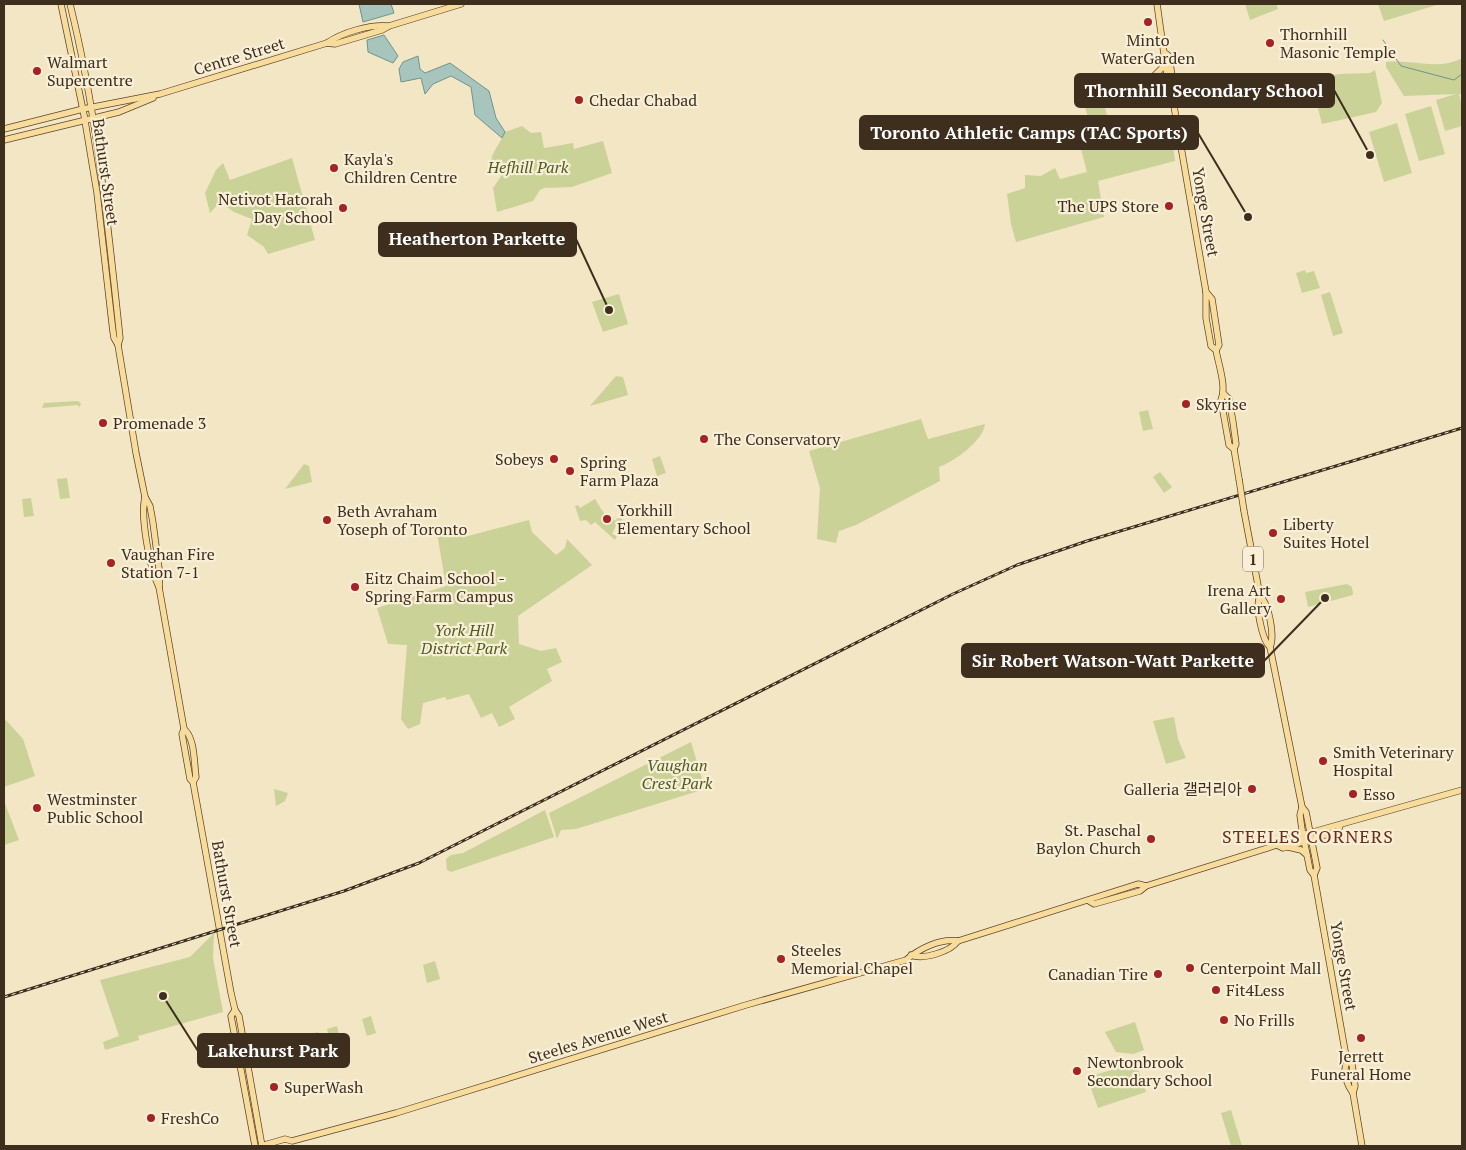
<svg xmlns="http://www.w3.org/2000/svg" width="1466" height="1150" font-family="'PT Serif','Noto Sans KR',serif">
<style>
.green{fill:#cad298}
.water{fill:#a7c5bd;stroke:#6d958c}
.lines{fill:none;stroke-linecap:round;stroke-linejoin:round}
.stream{stroke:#6d958c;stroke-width:1}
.major-casing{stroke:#5d452d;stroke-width:7}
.major{stroke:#f8dc9b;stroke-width:5.5}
.rail-casing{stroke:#3e2e1e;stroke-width:3}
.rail{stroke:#f9efd6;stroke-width:1;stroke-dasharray:4;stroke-linecap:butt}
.major-bridge-casing{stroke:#5d452d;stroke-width:7;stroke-linecap:butt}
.major-bridge{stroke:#f8dc9b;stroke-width:5.5}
.poi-dot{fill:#a52423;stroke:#f9efd6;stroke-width:2}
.labels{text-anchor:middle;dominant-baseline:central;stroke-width:4.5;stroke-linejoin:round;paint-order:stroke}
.shield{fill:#f9efd6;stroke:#766855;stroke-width:1}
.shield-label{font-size:15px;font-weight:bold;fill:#3e2e1e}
.poi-label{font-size:16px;fill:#3e2e1e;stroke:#f9efd6;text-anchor:start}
.street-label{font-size:16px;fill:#3e2e1e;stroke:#f9efd6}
.park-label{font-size:16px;font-style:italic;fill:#4d5d23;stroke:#f9efd6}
.neighbourhood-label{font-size:18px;letter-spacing:1px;fill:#6f2d19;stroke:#f9efd6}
.leader{fill:none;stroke:#3e2e1e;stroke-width:2}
.callout-dot{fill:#3e2e1e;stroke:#f9efd6;stroke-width:2}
.callout{fill:#3e2e1e;stroke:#3e2e1e;stroke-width:2}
.callout-label{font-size:18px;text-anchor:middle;font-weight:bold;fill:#fff}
</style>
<rect width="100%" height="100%" fill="#f2e6c5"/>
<g class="green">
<polygon points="1245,4 1276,4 1278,9 1250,20"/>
<polygon points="1378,4 1440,4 1384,21"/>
<path d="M1462,58v36h-3l3,12v20l-17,5 -9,-31 20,-6 -52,2 -18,-29v-5c26,-3 53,9 76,-4z"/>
<polygon points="1375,70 1382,103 1376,112 1322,124 1315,97 1300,100 1296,80 1340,74 1370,73"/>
<polygon points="1104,105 1113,135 1170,122 1175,161 1098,181 1104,217 1016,242 1011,224 1007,194 1025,188 1025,175 1041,176 1055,168 1060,179 1087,172 1081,149 1095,142 1085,107"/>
<polygon points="1431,106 1445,154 1419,161 1405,114"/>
<polygon points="1397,123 1412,173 1384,182 1369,132"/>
<path d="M522,126l9,7 10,-1 3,16 29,-5 1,6 29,-8 9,32 -40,14 -28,1 -4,2 -7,11 -36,11 -4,-24 11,-16 -13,-11c2,-11 10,-19 14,-29z"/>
<polygon points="292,158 315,240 268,254 264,247 247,235 252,219 234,212 220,202 210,213 205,193 216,170 223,163 230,180"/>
<polygon points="1305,270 1306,273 1314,271 1320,288 1302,293 1296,273"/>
<polygon points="1330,292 1343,333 1333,336 1321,295"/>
<polygon points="619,294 628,324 603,332 592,302"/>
<polygon points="616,376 623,377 628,395 590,406"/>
<polygon points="78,401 81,404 79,408 78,405 42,408 44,403"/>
<polygon points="1148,410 1153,429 1143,431 1139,412"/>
<path d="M921,419l7,20 57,-15c-2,17 -30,37 -46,43l1,14 -84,44 -17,6 -3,12 -19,-4 3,-51 -11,-37z"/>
<polygon points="660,456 666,473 657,476 652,459"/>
<polygon points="304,464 309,466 312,482 285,489"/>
<polygon points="1160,472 1172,487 1164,493 1153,477"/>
<polygon points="67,478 70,498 60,499 57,479"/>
<polygon points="31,498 34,516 24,517 22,499"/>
<polygon points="595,499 608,520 612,517 614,521 620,517 623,520 617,523 612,534 617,536 615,540 595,522 591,525 586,520 580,521 575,506 578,505 580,508"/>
<polygon points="529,520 532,532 556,555 565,548 567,539 592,565 518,616 519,644 541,651 556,648 562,662 547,669 552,681 509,707 515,719 499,727 492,713 481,718 469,694 447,700 445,697 423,703 420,724 408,729 401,719 407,645 388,644 377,608 446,586 436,527 449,525 451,534 462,532 464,537"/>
<polygon points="1347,584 1352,587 1353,595 1308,607 1305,592"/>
<polygon points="1174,717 1178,739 1186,758 1166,764 1153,721"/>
<polygon points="4,718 23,739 35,776 4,787"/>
<polygon points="691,742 705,789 576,829 561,830 557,839 549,813"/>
<polygon points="274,789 288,793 285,801 276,806"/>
<polygon points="4,801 19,840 4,845"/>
<polygon points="545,810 554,837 451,872 447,870 446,859 451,855 463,853"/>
<polygon points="214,933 213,958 223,1012 138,1036 139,1040 105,1050 103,1042 119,1036 100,980 190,957"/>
<polygon points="435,961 440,979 427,983 423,965"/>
<polygon points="371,1016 376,1033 367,1036 362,1019"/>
<polygon points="1135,1022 1144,1050 1133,1054 1116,1052 1105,1032"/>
<polygon points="337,1026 341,1044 332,1046 327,1029"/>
<polygon points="318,1032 322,1049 313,1052 308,1035"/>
<polygon points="1136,1063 1146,1092 1098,1108 1087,1077"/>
<polygon points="1231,1110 1242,1146 1231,1146 1221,1113"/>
</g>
<g class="water">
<polygon points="359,4 391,4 394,13 363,22"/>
<polygon points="384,35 398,56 393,63 368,52 367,40"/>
<polygon points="418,56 420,69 425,73 450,63 489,91 496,118 505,132 502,138 475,115 471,87 451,76 433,84 425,94 421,78 401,82 399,69 403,62"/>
</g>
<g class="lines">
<polyline class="stream" points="1383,40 1401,66 1454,80 1462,74"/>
<defs>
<g id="major">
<polyline points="61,4 84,115 97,193 113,332 114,338 118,345"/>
<path d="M70,4c27,109 38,222 50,334l-2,7 18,108 9,44 5,9 3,17 7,53 -1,11 25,142 -2,5 8,45 3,3 38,211 4,17 4,6 23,130"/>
<path d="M1157,4l14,100 3,2 32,186v26l5,28 5,4c2,13 11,37 5,50l8,45 5,4"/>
<polyline points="327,43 335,44 382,30 389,26 461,4"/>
<polyline points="1165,53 1169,56 1176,103 1174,106"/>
<polyline points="1151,79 1164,66"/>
<polyline points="1176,103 1183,92 1202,82"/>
<path d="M4,129l79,-20 77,-15 167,-51c14,-10 43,-19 62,-17"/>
<polyline points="4,140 119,112 153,98"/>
<polyline points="1206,292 1212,299 1219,345 1216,350"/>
<polyline points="1224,394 1229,399 1233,422 1236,444 1234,449 1239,479"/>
<path d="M145,497c-5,20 5,72 14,90"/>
<path d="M1244,511l16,85c-5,10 2,44 10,51"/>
<path d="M1260,596c9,8 15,40 10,51l32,160 -2,8 2,15 8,40 4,5 33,187c-5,9 0,23 6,31l9,53"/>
<path d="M184,729c11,9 10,34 12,48l-3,5"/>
<polyline points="1302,807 1306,812 1317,868 1314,875"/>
<polyline points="1277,845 1283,848 1338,831 1340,826"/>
<polyline points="1288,847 1301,850 1307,855"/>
<polyline points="1089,901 1094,904 1140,891 1146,886 1277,845 1281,841 1462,790"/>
<path d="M911,955c12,5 39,-3 47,-14"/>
<polyline points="235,1010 231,1016 255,1146"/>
<polyline points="1347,1062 1352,1064 1355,1086 1353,1093"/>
<path d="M261,1146l24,-7 7,2 104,-28 350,-108 160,-45c13,-11 34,-22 52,-19l180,-57 8,2"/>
</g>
</defs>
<use href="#major" class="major-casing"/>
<use href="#major" class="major"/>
<defs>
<polyline id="rail" points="4,997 344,891 419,863 953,594 1017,565 1087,541 1462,428"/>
</defs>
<use href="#rail" class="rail-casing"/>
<use href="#rail" class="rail"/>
<defs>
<polyline id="major-bridge" points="1239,479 1244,511"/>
</defs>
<use href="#major-bridge" class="major-bridge-casing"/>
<use href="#major-bridge" class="major-bridge"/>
</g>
<g class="poi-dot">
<circle cx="1148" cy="22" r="5"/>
<circle cx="1270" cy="43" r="5"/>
<circle cx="37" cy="71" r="5"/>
<circle cx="579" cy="100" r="5"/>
<circle cx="334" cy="168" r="5"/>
<circle cx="1169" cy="206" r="5"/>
<circle cx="343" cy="208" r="5"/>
<circle cx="1186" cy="404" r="5"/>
<circle cx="103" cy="423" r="5"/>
<circle cx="704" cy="439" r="5"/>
<circle cx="554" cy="459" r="5"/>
<circle cx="570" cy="471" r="5"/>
<circle cx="607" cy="519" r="5"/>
<circle cx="327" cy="520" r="5"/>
<circle cx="1273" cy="533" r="5"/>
<circle cx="111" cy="563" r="5"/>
<circle cx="355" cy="587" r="5"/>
<circle cx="1281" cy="599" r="5"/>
<circle cx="1323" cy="761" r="5"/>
<circle cx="1252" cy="789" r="5"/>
<circle cx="1353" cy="794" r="5"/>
<circle cx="37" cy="808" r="5"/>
<circle cx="1151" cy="839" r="5"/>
<circle cx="781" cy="959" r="5"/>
<circle cx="1190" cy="968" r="5"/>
<circle cx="1158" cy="974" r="5"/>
<circle cx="1216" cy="990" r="5"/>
<circle cx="1224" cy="1020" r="5"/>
<circle cx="1361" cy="1038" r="5"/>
<circle cx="1077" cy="1071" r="5"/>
<circle cx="274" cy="1087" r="5"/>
<circle cx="151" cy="1118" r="5"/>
</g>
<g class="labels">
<rect class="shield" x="1243" y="546.5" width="20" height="25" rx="4"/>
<g class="shield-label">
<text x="1253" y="559">1</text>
</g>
<g class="poi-label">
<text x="1280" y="34">Thornhill<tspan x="1280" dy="18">Masonic Temple</tspan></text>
<text x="1148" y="40" text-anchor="middle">Minto<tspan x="1148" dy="18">WaterGarden</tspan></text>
<text x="47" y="62">Walmart<tspan x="47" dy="18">Supercentre</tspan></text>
<text x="589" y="100">Chedar Chabad</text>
<text x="344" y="159">Kayla's<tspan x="344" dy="18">Children Centre</tspan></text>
<text x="333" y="199" text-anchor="end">Netivot Hatorah<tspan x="333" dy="18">Day School</tspan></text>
<text x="1159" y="206" text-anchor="end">The UPS Store</text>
<text x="1196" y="404">Skyrise</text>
<text x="113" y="423">Promenade 3</text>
<text x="714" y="439">The Conservatory</text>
<text x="544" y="459" text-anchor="end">Sobeys</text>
<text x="580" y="462">Spring<tspan x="580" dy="18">Farm Plaza</tspan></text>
<text x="617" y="510">Yorkhill<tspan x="617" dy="18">Elementary School</tspan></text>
<text x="337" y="511">Beth Avraham<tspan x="337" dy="18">Yoseph of Toronto</tspan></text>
<text x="1283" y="524">Liberty<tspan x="1283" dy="18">Suites Hotel</tspan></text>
<text x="121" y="554">Vaughan Fire<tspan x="121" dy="18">Station 7-1</tspan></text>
<text x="365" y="578">Eitz Chaim School -<tspan x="365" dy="18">Spring Farm Campus</tspan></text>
<text x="1271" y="590" text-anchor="end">Irena Art<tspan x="1271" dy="18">Gallery</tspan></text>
<text x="1333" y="752">Smith Veterinary<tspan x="1333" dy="18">Hospital</tspan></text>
<text x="1242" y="789" text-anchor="end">Galleria 갤러리아</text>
<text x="1363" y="794">Esso</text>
<text x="47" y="799">Westminster<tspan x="47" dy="18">Public School</tspan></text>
<text x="1141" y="830" text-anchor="end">St. Paschal<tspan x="1141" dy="18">Baylon Church</tspan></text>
<text x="791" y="950">Steeles<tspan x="791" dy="18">Memorial Chapel</tspan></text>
<text x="1200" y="968">Centerpoint Mall</text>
<text x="1148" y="974" text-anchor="end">Canadian Tire</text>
<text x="1226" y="990">Fit4Less</text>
<text x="1234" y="1020">No Frills</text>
<text x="1361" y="1056" text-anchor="middle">Jerrett<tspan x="1361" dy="18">Funeral Home</tspan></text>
<text x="1087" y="1062">Newtonbrook<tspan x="1087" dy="18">Secondary School</tspan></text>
<text x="284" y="1087">SuperWash</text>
<text x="161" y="1118">FreshCo</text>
</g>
<g class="street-label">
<text transform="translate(239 56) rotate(-17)">Centre Street</text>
<text transform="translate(106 172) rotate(82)">Bathurst Street</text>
<text transform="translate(1206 212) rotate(80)">Yonge Street</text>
<text transform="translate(227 894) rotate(80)">Bathurst Street</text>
<text transform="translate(1344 966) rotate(80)">Yonge Street</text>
<text transform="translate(598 1037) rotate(-17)">Steeles Avenue West</text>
</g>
<g class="park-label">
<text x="528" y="167">Hefhill Park</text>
<text x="464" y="630">York Hill<tspan x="464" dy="18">District Park</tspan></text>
<text x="677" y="765">Vaughan<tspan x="677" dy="18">Crest Park</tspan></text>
</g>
<g class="neighbourhood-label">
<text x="1308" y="836">STEELES CORNERS</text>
</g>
</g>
<path class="leader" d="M1370 155L1334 90M1248 217L1198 133M609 310L576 239M1325 598L1264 661M163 996L198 1051"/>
<g class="callout-dot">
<circle cx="1370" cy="155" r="5"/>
<circle cx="1248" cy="217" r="5"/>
<circle cx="609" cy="310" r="5"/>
<circle cx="1325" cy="598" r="5"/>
<circle cx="163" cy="996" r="5"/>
</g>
<g class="callout">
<rect x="1075" y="74" width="259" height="33" rx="5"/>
<rect x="860" y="116" width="338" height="33" rx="5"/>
<rect x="379" y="223" width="197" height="33" rx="5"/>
<rect x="962" y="644" width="302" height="33" rx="5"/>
<rect x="198" y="1034" width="151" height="33" rx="5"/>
</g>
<g class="callout-label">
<text x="1204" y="97">Thornhill Secondary School</text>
<text x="1029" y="139">Toronto Athletic Camps (TAC Sports)</text>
<text x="477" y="245">Heatherton Parkette</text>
<text x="1113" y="667">Sir Robert Watson-Watt Parkette</text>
<text x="273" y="1057">Lakehurst Park</text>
</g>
<rect width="1466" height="1150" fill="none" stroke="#3e2e1e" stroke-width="10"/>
</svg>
